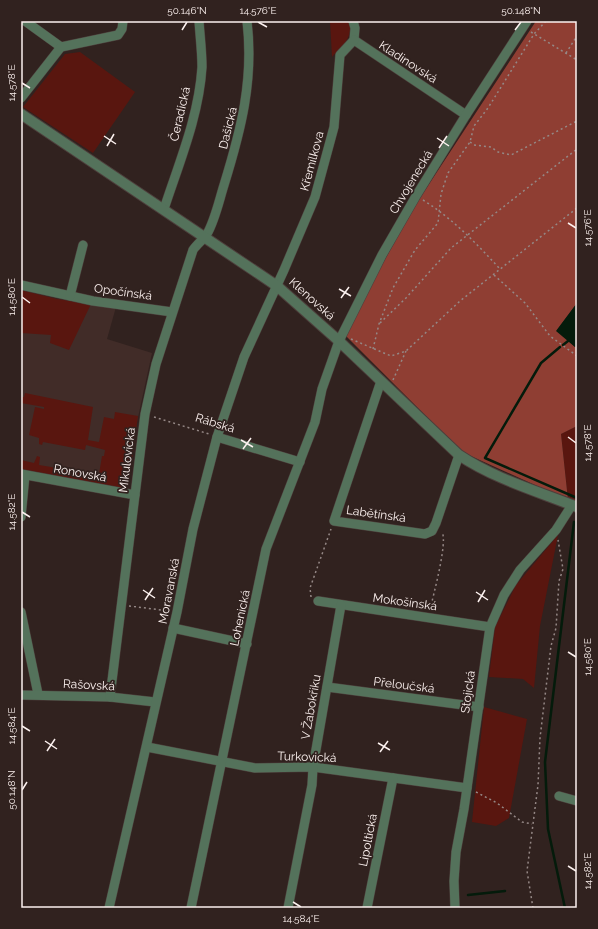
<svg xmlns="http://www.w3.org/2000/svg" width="598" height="929" font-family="Raleway,sans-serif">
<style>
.built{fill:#412c28}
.green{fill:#59160f}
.forest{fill:#8f3e33}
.water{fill:#041b0b}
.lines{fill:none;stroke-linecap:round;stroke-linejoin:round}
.stream{stroke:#041b0b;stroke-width:2.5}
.minor-casing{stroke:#4d3f3c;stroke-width:10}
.tertiary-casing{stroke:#4d3f3c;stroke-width:12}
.path{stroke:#958886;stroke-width:1.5;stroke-dasharray:2 3;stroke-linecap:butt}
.minor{stroke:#54725b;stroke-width:9}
.tertiary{stroke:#54725b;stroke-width:10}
.ticks{fill:none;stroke:#fcf1ef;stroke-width:1.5}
.labels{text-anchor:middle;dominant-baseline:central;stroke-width:3.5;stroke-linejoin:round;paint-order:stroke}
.street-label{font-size:12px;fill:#fcf1ef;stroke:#31221f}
.neatline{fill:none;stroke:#fcf1ef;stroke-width:1.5}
.ticks-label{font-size:10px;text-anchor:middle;fill:#fcf1ef}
</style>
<rect width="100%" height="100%" fill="#31221f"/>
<polygon class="built" points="21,290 57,299 116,307 107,339 152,353 137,422 129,483 124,488 21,469"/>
<g class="green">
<path d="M330,21h19c5,16 -7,26 -17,36z"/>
<polygon points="80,52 135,92 93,153 23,107 65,54"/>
<polygon points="21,290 57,299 91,304 69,350 50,343 51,335 21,333"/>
<polygon points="25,393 93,407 88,440 99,442 104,417 114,419 115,412 138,416 129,483 124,488 21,469 21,460 34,463 37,456 40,457 39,465 88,473 88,475 95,476 95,474 99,474 102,456 104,456 105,450 86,445 85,450 43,442 42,445 39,444 39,438 29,435 35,407 44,409 44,407 21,403 21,397 24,397"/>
<polygon points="577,426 577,503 568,500 561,434"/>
<polygon points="558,535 540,626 534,688 523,679 489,677 495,627 516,585"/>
<polygon points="484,707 527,719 509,818 496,826 472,822"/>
</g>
<polygon class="forest" points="536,21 577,21 577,303 557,330 575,347 577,346 577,426 561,434 568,500 462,452 344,334 412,210"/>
<polygon class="water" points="577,303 577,346 575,347 556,331"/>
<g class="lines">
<g class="stream">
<polyline points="563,345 568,341"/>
<polyline points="560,347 541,363 485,458 577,498"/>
<polyline points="468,895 505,891"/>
<polyline points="565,908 548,829 545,762 574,522"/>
</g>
<defs>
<g id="minor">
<polyline points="25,21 61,47"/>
<polyline points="353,21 355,28 354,40"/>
<polyline points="354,40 466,115"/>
<polyline points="21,98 61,47 118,35 122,29 123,21"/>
<path d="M164,209c15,-46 35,-93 38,-142 0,-15 -2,-31 -3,-46"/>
<polyline points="21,285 93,301 172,312"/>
<polyline points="70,296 83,245"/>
<polyline points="381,381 334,521 425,534 432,531 436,523 459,455"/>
<polyline points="217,437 300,462"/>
<polyline points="21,474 135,495"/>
<polyline points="21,517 25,475"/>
<polyline points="318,601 490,627"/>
<polyline points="21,612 38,694"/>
<polyline points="173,628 247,644"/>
<polyline points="327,687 479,707"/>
<polyline points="21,695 110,697 155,702"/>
<path d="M110,697l35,-283 11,-50 37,-114c4,-6 10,-10 14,-16 8,-14 12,-33 17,-49 17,-55 30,-105 23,-164"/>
<polyline points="147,747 255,768 313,767 467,788"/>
<polyline points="559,796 577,801"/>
<polyline points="109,908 177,612 193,529 217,437 244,357 284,270 315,197 334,127 340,55 354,40"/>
<polyline points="191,908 266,549 315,422 322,389 339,341 382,255 416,196 466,115 527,21"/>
<polyline points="288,908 312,785 313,767 341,605"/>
<polyline points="367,908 393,778"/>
<polyline points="455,908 454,881 456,852 464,809 490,627 504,595 520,570 556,530 572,505"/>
</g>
<path id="tertiary" d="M21,114l256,172 62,55 120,114c36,24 78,36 118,52"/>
</defs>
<use href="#minor" class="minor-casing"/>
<use href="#tertiary" class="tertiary-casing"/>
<g class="path">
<polyline points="531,32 577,60"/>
<polyline points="566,53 577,36"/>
<polyline points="470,142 474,145 491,147 498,152 511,155 577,121"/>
<path d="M423,200c30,19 53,43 77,69"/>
<polyline points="494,275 525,303 550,336 577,356"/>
<polyline points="380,323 406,298 451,248 577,149"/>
<polyline points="351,339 391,356 406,351 460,301 577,208"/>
<polyline points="373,349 379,324 393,288 415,250 438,223 441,194 448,173 470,142 474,126 488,108 534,34 546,21"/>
<polyline points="393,380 406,351"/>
<polyline points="154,417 209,434"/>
<polyline points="311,597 310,588 331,529"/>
<polyline points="129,606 169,611"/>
<path d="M430,610c3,-14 18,-68 12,-78"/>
<polyline points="476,792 497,803 522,822 532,824"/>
<polyline points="533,908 527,871 538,785 540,738 551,646 556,628 559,581 563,569 558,540"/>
</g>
<use href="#minor" class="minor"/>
<use href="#tertiary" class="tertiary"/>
</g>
<path class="ticks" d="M258,22l9,5M182,30l5,-8M515,30l6,-8M22,83l8,5M104,136l12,8M437,138l12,8M107,146l7,-12M439,148l8,-12M568,223l8,5M339,289l12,7M22,297l8,6M341,298l8,-11M568,437l8,6M241,440l12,7M243,449l8,-11M22,512l8,5M143,590l12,8M476,592l12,8M145,600l8,-12M478,602l7,-12M568,652l8,5M22,726l8,5M45,741l12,8M378,743l12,7M47,751l8,-12M380,752l8,-11M22,790l5,-8M568,866l8,5M293,902l8,5"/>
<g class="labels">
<g class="street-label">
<text transform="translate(408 62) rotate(33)">Kladinovská</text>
<text transform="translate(180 114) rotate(-77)">Čeradická</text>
<text transform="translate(228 128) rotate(-76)">Dašická</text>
<text transform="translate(312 161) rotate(-75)">Křemílkova</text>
<text transform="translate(411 182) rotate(-59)">Chvojenecká</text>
<text transform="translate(123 292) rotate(8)">Opočínská</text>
<text transform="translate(312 299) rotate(42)">Klenovská</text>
<text transform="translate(215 423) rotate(17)">Rábská</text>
<text transform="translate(127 460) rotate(-83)">Mikulovická</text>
<text transform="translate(80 473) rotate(10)">Ronovská</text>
<text transform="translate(376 514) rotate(8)">Labětínská</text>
<text transform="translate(169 591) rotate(-79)">Moravanská</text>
<text transform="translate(405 602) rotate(8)">Mokošínská</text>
<text transform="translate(240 618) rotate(-78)">Lohenická</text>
<text transform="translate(89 685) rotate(3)">Rašovská</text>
<text transform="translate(404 685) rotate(7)">Přeloučská</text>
<text transform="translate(468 692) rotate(-82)">Stojická</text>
<text transform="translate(311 707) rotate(-80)">V Žabokřiku</text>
<text transform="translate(307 757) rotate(2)">Turkovická</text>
<text transform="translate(368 840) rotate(-79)">Lipoltická</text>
</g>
</g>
<rect width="598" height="929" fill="none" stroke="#31221f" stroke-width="44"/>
<rect x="22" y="22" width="554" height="885" class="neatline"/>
<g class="ticks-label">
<text x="187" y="14">50.146°N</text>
<text x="258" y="14">14.576°E</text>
<text x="521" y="14">50.148°N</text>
<text transform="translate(11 83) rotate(-90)" y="4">14.578°E</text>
<text transform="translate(587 228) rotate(-90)" y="4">14.576°E</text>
<text transform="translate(11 297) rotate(-90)" y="4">14.580°E</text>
<text transform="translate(587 443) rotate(-90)" y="4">14.578°E</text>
<text transform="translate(11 512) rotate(-90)" y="4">14.582°E</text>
<text transform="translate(587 657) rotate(-90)" y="4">14.580°E</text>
<text transform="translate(11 726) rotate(-90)" y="4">14.584°E</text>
<text transform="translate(11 790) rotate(-90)" y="4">50.148°N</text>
<text transform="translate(587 871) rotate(-90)" y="4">14.582°E</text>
<text x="301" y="922">14.584°E</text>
</g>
</svg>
